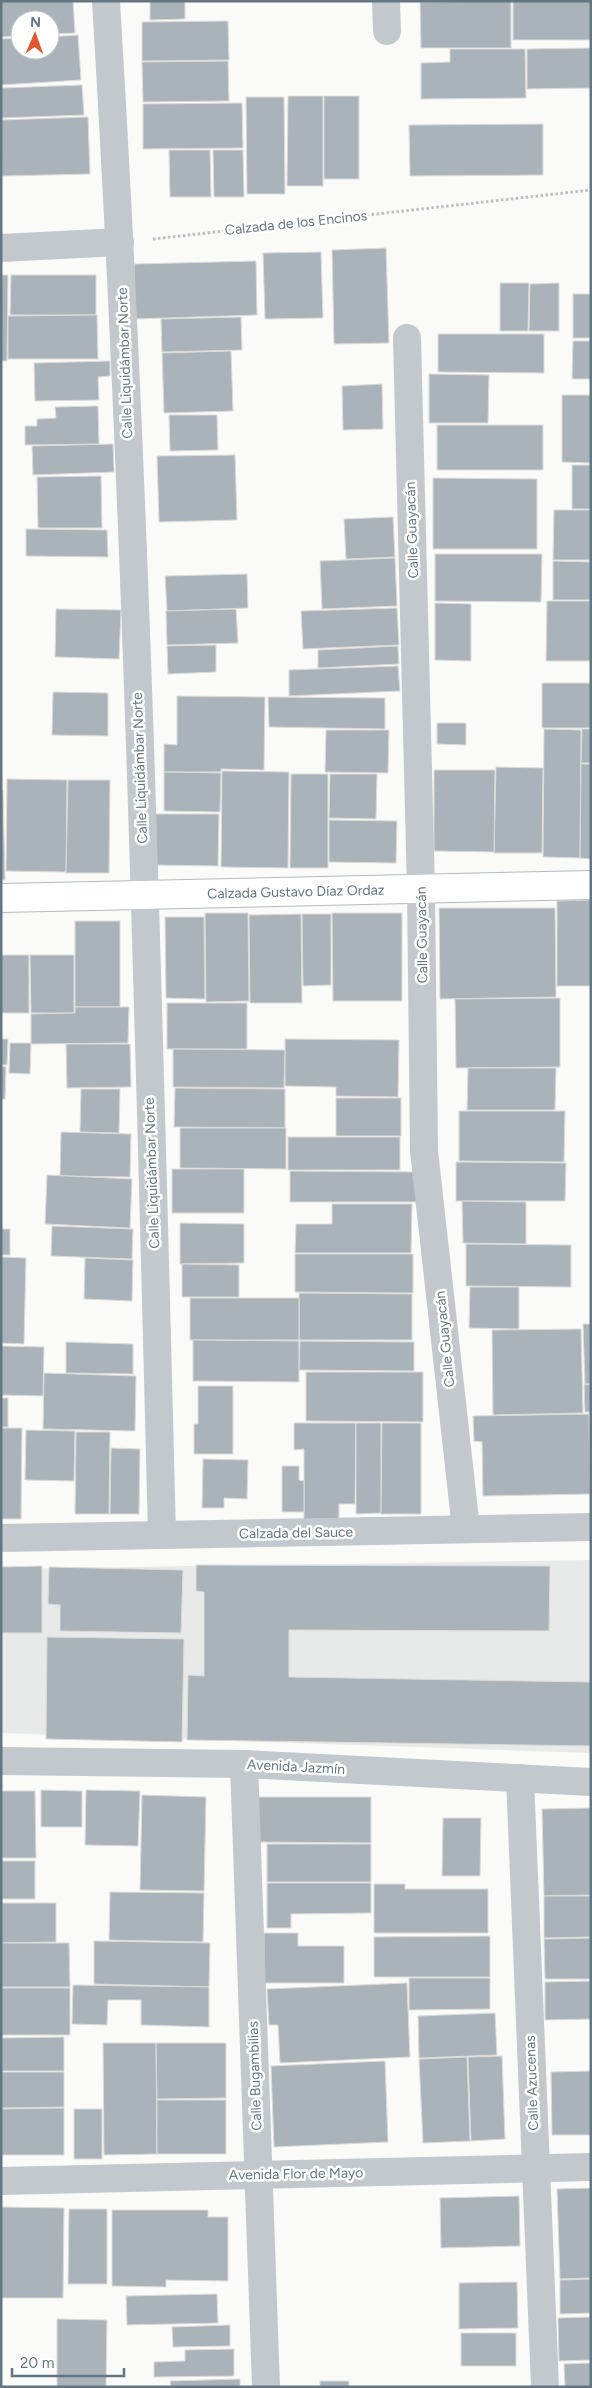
<svg xmlns="http://www.w3.org/2000/svg" width="592" height="2388" font-family="Figtree,sans-serif">
<style>
.built{fill:#e8e9e9}
.building{fill:#aab3b9;stroke:#dcdcda}
.lines{fill:none;stroke-linecap:round;stroke-linejoin:round}
.secondary-casing{stroke:#b3babf;stroke-width:30}
.path{stroke:#bbbfc2;stroke-width:3;stroke-dasharray:2.5 2.5;stroke-linecap:butt}
.street{stroke:#c3c8cc;stroke-width:28}
.secondary{stroke:#fff;stroke-width:28}
.labels{text-anchor:middle;dominant-baseline:central;stroke-width:5;stroke-linejoin:round;paint-order:stroke}
.street-label{font-size:14px;fill:#657683;stroke:#fff}
</style>
<rect width="100%" height="100%" fill="#fafaf8"/>
<polygon class="built" points="591,1560 591,1753 1,1733 1,1569"/>
<g class="building">
<polygon points="1,1 73,1 75,33 50,34 50,20 20,20 20,36 1,37"/>
<polygon points="150,1 185,1 185,19 150,20"/>
<polygon points="511,1 511,48 421,48 420,2"/>
<rect x="513" y="1" width="78" height="39"/>
<polygon points="228,21 229,60 142,61 142,22"/>
<polygon points="78,35 81,80 1,85 1,39 20,38 20,50 50,50 50,37"/>
<polygon points="591,48 591,88 527,89 527,49"/>
<polygon points="450,49 525,49 526,98 421,99 421,63 450,62"/>
<polygon points="228,61 229,101 143,102 142,62"/>
<polygon points="82,85 84,115 1,118 1,88"/>
<polygon points="288,96 323,96 323,186 287,186"/>
<rect x="324" y="96" width="35" height="83"/>
<polygon points="246,97 284,97 285,194 247,194"/>
<polygon points="242,103 243,148 143,149 143,104"/>
<polygon points="88,117 90,174 2,176 1,120"/>
<polygon points="543,124 543,175 410,176 409,125"/>
<polygon points="169,150 210,150 211,197 170,197"/>
<polygon points="213,150 243,150 244,197 214,197"/>
<polygon points="386,248 389,343 334,344 332,250"/>
<polygon points="321,252 323,318 265,319 263,253"/>
<polygon points="256,261 257,315 135,319 134,264"/>
<polygon points="1,275 8,275 7,361 1,361"/>
<polygon points="11,275 96,275 96,315 10,315"/>
<polygon points="500,283 529,283 528,331 500,331"/>
<polygon points="559,283 559,331 529,331 530,284"/>
<rect x="573" y="294" width="18" height="44"/>
<polygon points="97,315 98,359 8,359 8,316"/>
<polygon points="241,317 242,350 162,352 161,319"/>
<polygon points="438,334 544,334 544,373 438,372"/>
<polygon points="573,341 591,341 591,379 572,379"/>
<polygon points="231,351 233,411 164,413 162,353"/>
<polygon points="110,361 110,376 98,377 99,400 35,401 34,363"/>
<polygon points="429,374 489,375 488,423 429,423"/>
<polygon points="382,384 383,429 343,430 342,386"/>
<polygon points="562,395 591,395 591,463 562,462"/>
<polygon points="98,406 99,444 25,445 25,426 37,426 37,419 56,418 55,407"/>
<polygon points="169,415 217,415 218,450 170,451"/>
<rect x="437" y="425" width="106" height="45"/>
<polygon points="113,444 114,472 33,475 32,446"/>
<polygon points="235,455 237,520 159,522 157,456"/>
<rect x="572" y="465" width="19" height="44"/>
<polygon points="101,476 102,528 38,528 37,477"/>
<polygon points="433,478 537,479 537,549 433,549"/>
<polygon points="554,510 591,510 591,560 553,560"/>
<polygon points="393,517 395,557 346,559 344,519"/>
<polygon points="26,529 107,530 108,557 26,556"/>
<polygon points="435,554 542,554 541,602 435,601"/>
<polygon points="395,558 397,606 322,609 320,561"/>
<polygon points="553,561 591,562 591,600 553,600"/>
<polygon points="247,574 248,608 167,611 165,576"/>
<polygon points="547,601 591,601 591,661 546,661"/>
<polygon points="435,603 471,604 471,661 435,660"/>
<polygon points="397,608 399,645 303,649 301,611"/>
<polygon points="56,609 121,610 119,659 55,657"/>
<polygon points="236,609 238,643 167,645 166,611"/>
<polygon points="216,645 216,672 168,674 167,646"/>
<polygon points="398,646 399,664 318,668 318,650"/>
<polygon points="398,666 400,691 289,696 289,670"/>
<rect x="542" y="683" width="49" height="45"/>
<polygon points="53,692 108,693 108,736 52,735"/>
<polygon points="177,696 265,697 264,770 221,769 221,772 164,772 164,744 177,745"/>
<polygon points="268,697 385,698 385,729 269,727"/>
<polygon points="437,723 466,723 466,745 437,744"/>
<polygon points="544,729 581,730 580,858 543,857"/>
<polygon points="582,729 591,729 591,763 581,763"/>
<polygon points="326,730 389,730 388,773 325,772"/>
<polygon points="581,764 591,764 591,859 580,858"/>
<polygon points="496,767 543,768 542,853 494,853"/>
<polygon points="434,770 495,770 494,852 434,851"/>
<polygon points="222,771 289,772 288,868 221,867"/>
<polygon points="164,772 221,773 220,812 164,811"/>
<polygon points="291,774 328,774 328,868 290,868"/>
<polygon points="330,774 377,774 376,819 329,818"/>
<polygon points="7,779 67,780 66,872 6,871"/>
<polygon points="68,780 110,780 109,873 66,873"/>
<polygon points="1,790 3,790 5,880 1,880"/>
<polygon points="152,814 219,814 218,866 152,865"/>
<polygon points="329,820 397,821 396,863 329,862"/>
<polygon points="591,900 591,986 557,986 557,901"/>
<polygon points="439,908 555,908 556,997 440,999"/>
<polygon points="205,913 248,913 249,1001 206,1002"/>
<polygon points="332,913 402,913 402,1001 333,1001"/>
<polygon points="301,914 302,1003 250,1003 249,915"/>
<polygon points="302,914 331,914 331,985 303,986"/>
<polygon points="165,917 204,917 205,999 166,998"/>
<rect x="75" y="921" width="45" height="86"/>
<rect x="1" y="955" width="28" height="58"/>
<polygon points="30,955 74,955 74,1013 31,1013"/>
<polygon points="560,998 560,1067 456,1068 455,999"/>
<rect x="167" y="1003" width="80" height="46"/>
<polygon points="75,1007 129,1007 128,1043 31,1044 31,1014 75,1013"/>
<polygon points="1,1039 8,1039 7,1065 1,1065"/>
<polygon points="285,1039 399,1040 398,1097 336,1096 336,1087 285,1086"/>
<polygon points="10,1043 31,1043 30,1074 9,1073"/>
<polygon points="66,1044 130,1044 131,1087 67,1088"/>
<polygon points="173,1049 285,1050 284,1088 173,1087"/>
<polygon points="1,1066 6,1067 5,1099 1,1099"/>
<polygon points="468,1068 556,1068 555,1110 467,1110"/>
<polygon points="175,1088 285,1089 285,1128 174,1127"/>
<polygon points="81,1089 120,1089 119,1133 80,1132"/>
<rect x="336" y="1098" width="65" height="38"/>
<polygon points="459,1111 565,1111 564,1162 459,1161"/>
<polygon points="180,1128 286,1128 286,1169 180,1168"/>
<polygon points="61,1132 131,1134 130,1177 60,1176"/>
<rect x="288" y="1137" width="112" height="33"/>
<polygon points="456,1162 566,1163 565,1201 456,1201"/>
<rect x="172" y="1169" width="72" height="44"/>
<polygon points="290,1171 418,1172 418,1202 290,1202"/>
<polygon points="47,1175 132,1179 130,1228 45,1224"/>
<polygon points="462,1201 526,1202 526,1244 463,1243"/>
<polygon points="332,1204 412,1204 411,1253 295,1253 296,1224 332,1224"/>
<polygon points="180,1223 244,1224 244,1263 180,1264"/>
<polygon points="52,1226 133,1229 132,1259 51,1256"/>
<rect x="1" y="1229" width="9" height="26"/>
<polygon points="466,1244 571,1245 571,1287 466,1286"/>
<polygon points="295,1254 413,1254 413,1293 295,1292"/>
<polygon points="1,1257 26,1258 24,1344 1,1343"/>
<polygon points="85,1258 133,1260 132,1301 84,1299"/>
<polygon points="182,1264 239,1265 239,1297 182,1297"/>
<polygon points="470,1287 519,1287 519,1329 469,1328"/>
<polygon points="299,1293 412,1294 412,1340 299,1340"/>
<rect x="190" y="1298" width="109" height="42"/>
<polygon points="583,1324 591,1324 591,1384 585,1384"/>
<polygon points="581,1329 583,1413 493,1415 492,1330"/>
<polygon points="193,1340 299,1341 299,1382 193,1381"/>
<polygon points="300,1341 414,1342 414,1371 299,1370"/>
<polygon points="66,1342 133,1344 133,1374 66,1373"/>
<polygon points="1,1346 44,1347 43,1396 1,1395"/>
<polygon points="306,1372 423,1372 423,1422 306,1421"/>
<polygon points="44,1373 136,1376 135,1431 43,1429"/>
<polygon points="591,1384 591,1412 585,1412 584,1385"/>
<polygon points="198,1386 233,1386 233,1454 194,1454 194,1424 198,1424"/>
<rect x="1" y="1398" width="7" height="29"/>
<polygon points="589,1414 590,1494 483,1496 482,1442 474,1441 473,1416"/>
<polygon points="294,1423 356,1423 355,1504 339,1504 339,1524 304,1524 304,1449 294,1450"/>
<polygon points="356,1423 381,1423 381,1513 356,1514"/>
<polygon points="382,1423 421,1423 421,1514 381,1514"/>
<polygon points="1,1428 22,1428 21,1519 1,1519"/>
<polygon points="26,1430 75,1431 74,1481 25,1480"/>
<polygon points="76,1432 110,1432 109,1514 75,1514"/>
<polygon points="111,1448 140,1449 139,1514 110,1514"/>
<polygon points="203,1459 248,1460 247,1499 224,1498 224,1508 202,1508"/>
<polygon points="282,1466 299,1466 299,1480 304,1481 304,1512 282,1512"/>
<polygon points="196,1565 550,1566 549,1631 289,1630 289,1677 591,1682 591,1746 187,1740 188,1675 204,1676 204,1592 196,1591"/>
<polygon points="42,1566 42,1633 1,1633 1,1567"/>
<polygon points="49,1567 183,1570 181,1633 60,1631 60,1605 48,1604"/>
<polygon points="47,1637 184,1639 182,1742 46,1739"/>
<polygon points="41,1790 82,1791 82,1827 41,1827"/>
<polygon points="86,1790 140,1791 138,1846 85,1845"/>
<polygon points="1,1791 35,1791 36,1858 1,1858"/>
<polygon points="142,1795 206,1797 204,1891 140,1890"/>
<polygon points="256,1797 371,1797 371,1843 257,1842"/>
<polygon points="591,1808 591,1895 544,1896 542,1809"/>
<polygon points="443,1818 481,1818 480,1876 442,1876"/>
<rect x="267" y="1844" width="104" height="38"/>
<rect x="1" y="1861" width="34" height="38"/>
<polygon points="267,1883 371,1883 371,1913 291,1914 291,1928 267,1928"/>
<polygon points="374,1884 405,1884 405,1889 488,1889 488,1933 374,1933"/>
<polygon points="110,1892 204,1893 203,1942 109,1940"/>
<polygon points="544,1896 591,1896 591,1937 544,1938"/>
<polygon points="1,1903 56,1903 56,1942 1,1943"/>
<polygon points="264,1933 298,1933 298,1946 344,1946 344,1983 264,1983"/>
<polygon points="490,1936 490,1977 374,1977 374,1937"/>
<polygon points="591,1938 591,1979 545,1979 544,1939"/>
<polygon points="94,1941 210,1943 209,1987 94,1984"/>
<polygon points="1,1943 69,1943 70,1987 1,1987"/>
<polygon points="409,1978 490,1978 490,2009 409,2010"/>
<polygon points="591,1981 591,2019 545,2020 545,1982"/>
<polygon points="407,1983 410,2057 280,2063 278,2025 269,2025 267,1989"/>
<polygon points="73,1985 209,1987 209,2027 141,2025 141,2000 108,2000 107,2025 72,2024"/>
<rect x="1" y="1988" width="69" height="47"/>
<polygon points="495,2013 497,2055 419,2058 418,2016"/>
<polygon points="64,2037 64,2071 1,2071 1,2038"/>
<polygon points="103,2043 156,2043 157,2154 104,2155"/>
<polygon points="156,2043 226,2043 226,2098 157,2099"/>
<polygon points="502,2056 505,2139 471,2141 468,2057"/>
<polygon points="467,2057 470,2141 423,2143 419,2059"/>
<polygon points="385,2061 388,2142 274,2147 271,2066"/>
<polygon points="591,2071 591,2135 552,2135 551,2072"/>
<polygon points="1,2072 64,2072 64,2107 1,2108"/>
<rect x="157" y="2100" width="69" height="54"/>
<polygon points="64,2108 64,2155 1,2155 1,2109"/>
<rect x="74" y="2109" width="28" height="50"/>
<polygon points="591,2188 591,2278 560,2279 557,2189"/>
<polygon points="519,2196 520,2246 441,2248 440,2198"/>
<polygon points="1,2207 64,2208 63,2298 1,2298"/>
<polygon points="69,2209 107,2209 107,2284 68,2284"/>
<polygon points="112,2210 208,2210 208,2217 228,2217 228,2281 166,2280 166,2287 112,2286"/>
<polygon points="591,2279 591,2313 560,2314 560,2280"/>
<polygon points="517,2282 518,2328 459,2329 459,2283"/>
<polygon points="217,2294 218,2323 127,2325 126,2296"/>
<polygon points="591,2317 591,2360 559,2361 558,2318"/>
<polygon points="57,2319 107,2320 106,2387 57,2387"/>
<polygon points="230,2325 230,2346 173,2347 172,2327"/>
<rect x="461" y="2333" width="55" height="33"/>
<polygon points="234,2349 234,2376 154,2377 154,2362 185,2361 185,2350"/>
<polygon points="591,2363 591,2387 565,2387 564,2364"/>
<polygon points="240,2379 240,2387 171,2387 170,2381"/>
<rect x="320" y="2381" width="29" height="6"/>
</g>
<g class="lines">
<defs>
<g id="secondary">
<path id="s1" d="M1,898l590,-13"/>
</g>
</defs>
<use href="#secondary" class="secondary-casing"/>
<polyline class="path" points="153,239 591,190"/>
<g class="street">
<path d="M106,1c31,511 43,1023 56,1534"/>
<polyline points="386,1 387,31"/>
<polyline points="1,248 120,242"/>
<polyline points="407,338 421,889 424,1151 466,1529"/>
<polyline points="1,1538 591,1527"/>
<polyline points="1,1761 244,1764 591,1782"/>
<polyline points="244,1764 266,2387"/>
<polyline points="520,1778 545,2387"/>
<polyline points="1,2181 591,2167"/>
</g>
<use href="#secondary" class="secondary"/>
</g>
<g class="labels">
<g class="street-label">
<text transform="translate(296 223) rotate(-6)">Calzada de los Encinos</text>
<text transform="translate(125 363) rotate(-92)">Calle Liquidámbar Norte</text>
<text transform="translate(412 530) rotate(-92)">Calle Guayacán</text>
<text transform="translate(140 768) rotate(-92)">Calle Liquidámbar Norte</text>
<text stroke="none"><textPath href="#s1" startOffset="295">Calzada Gustavo Díaz Ordaz</textPath></text>
<text transform="translate(422 935) rotate(-91)">Calle Guayacán</text>
<text transform="translate(152 1173) rotate(-92)">Calle Liquidámbar Norte</text>
<text transform="translate(445 1339) rotate(-96)">Calle Guayacán</text>
<text transform="translate(296 1533) rotate(-1)">Calzada del Sauce</text>
<text transform="translate(296 1767) rotate(3)">Avenida Jazmín</text>
<text transform="translate(255 2076) rotate(-92)">Calle Bugambilias</text>
<text transform="translate(532 2083) rotate(-92)">Calle Azucenas</text>
<text transform="translate(296 2174) rotate(-1)">Avenida Flor de Mayo</text>
</g>
</g>
<rect width="592" height="2388" fill="none" stroke="#657683" stroke-width="5"/>
<g transform="translate(35 35) rotate(2)"><circle r="24" fill="#ffffff" stroke="#c1c8cd"/>
<path d="M0-4L9 19L0 12L-9 19Z" fill="#e4572e"/>
<text y="-8" font-size="14" font-weight="bold" text-anchor="middle" fill="#657683">N</text>
</g>
<path d="M12 2368v8h112v-8" fill="none" stroke="#657683" stroke-width="2.5"/>
<text x="20" y="2368" font-size="15" fill="#657683" stroke="#ffffff" stroke-width="4" paint-order="stroke">20 m</text>
</svg>
